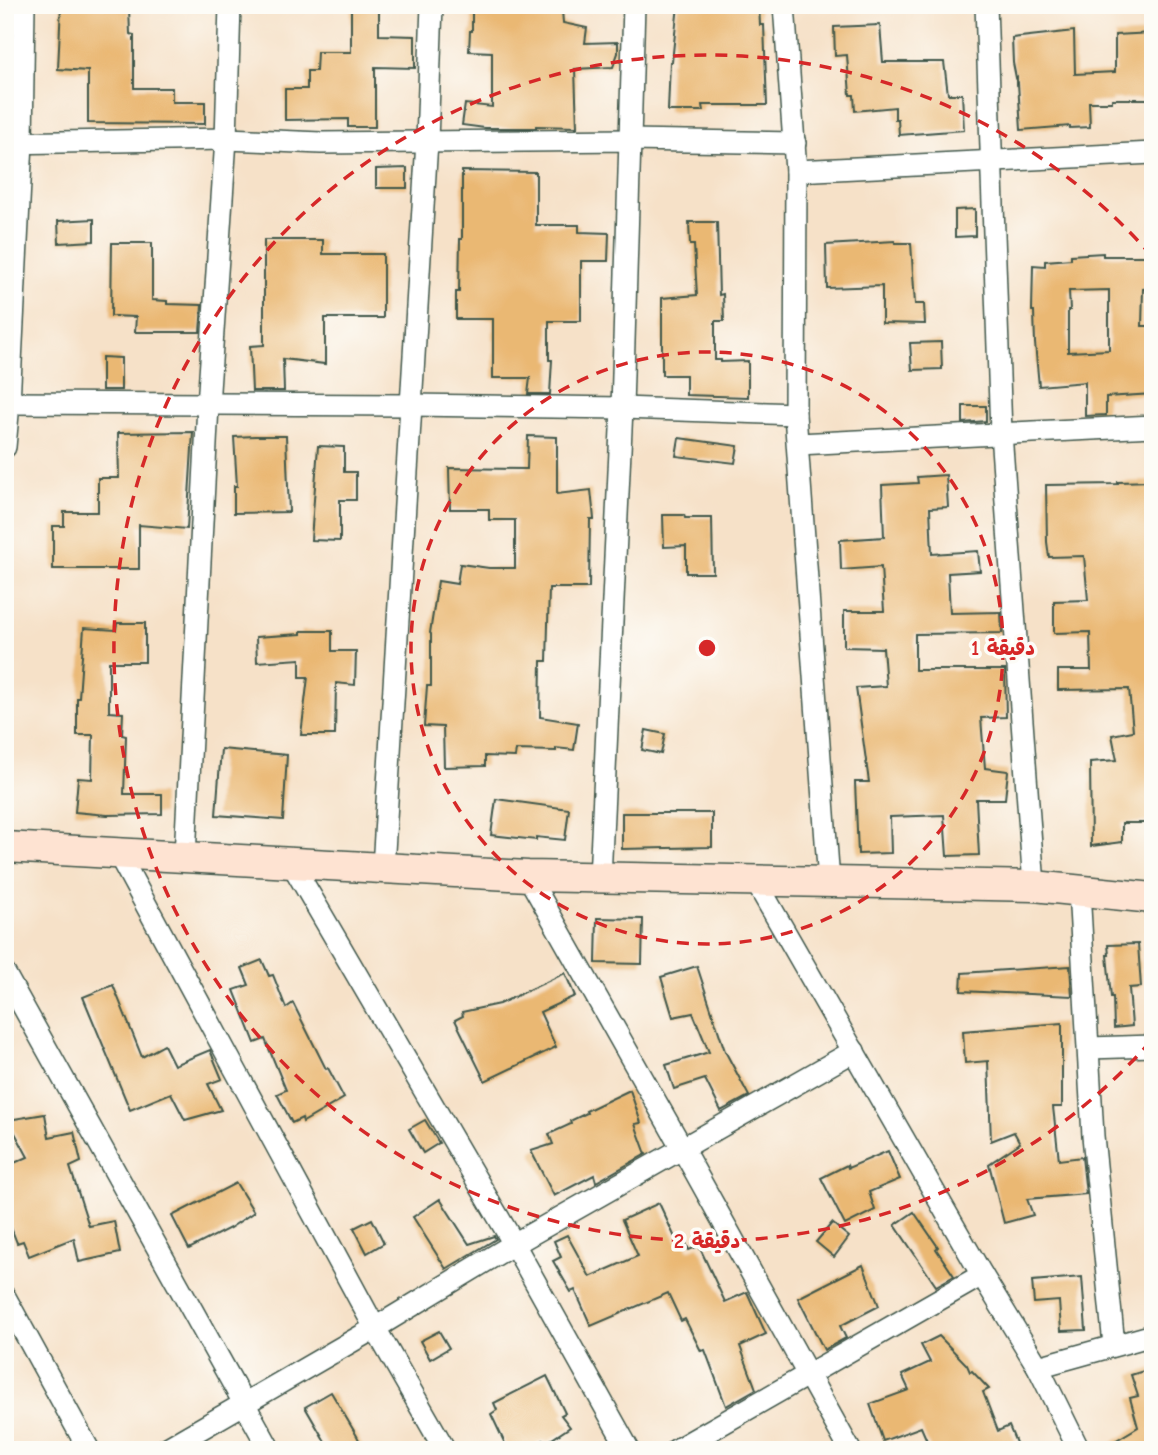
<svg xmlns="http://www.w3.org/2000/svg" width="1158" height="1455" font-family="'Comic Neue','Playpen Sans Arabic',sans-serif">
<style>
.building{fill:#eab873;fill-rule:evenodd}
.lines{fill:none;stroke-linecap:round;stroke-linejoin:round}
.street-casing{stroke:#3f564a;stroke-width:24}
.secondary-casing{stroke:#3f564a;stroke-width:33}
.street{stroke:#fff;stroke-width:21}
.secondary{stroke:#fee3d2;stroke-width:30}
.ring{fill:none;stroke:#d62828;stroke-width:3.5;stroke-dasharray:12 9}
.centre{fill:#d62828;stroke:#fdfcf7;stroke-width:3.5}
.ring-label{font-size:21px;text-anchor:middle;font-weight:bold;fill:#d62828;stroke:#fdfcf7;stroke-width:7;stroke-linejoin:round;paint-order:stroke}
</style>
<rect width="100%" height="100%" fill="#fdfcf7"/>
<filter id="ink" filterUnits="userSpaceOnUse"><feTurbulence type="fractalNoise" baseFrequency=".0143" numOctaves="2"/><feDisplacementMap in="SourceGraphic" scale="14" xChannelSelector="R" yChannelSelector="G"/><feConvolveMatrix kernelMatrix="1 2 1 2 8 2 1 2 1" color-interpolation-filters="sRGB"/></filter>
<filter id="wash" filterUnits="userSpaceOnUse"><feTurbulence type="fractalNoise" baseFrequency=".00686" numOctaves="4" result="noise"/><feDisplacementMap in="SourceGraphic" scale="28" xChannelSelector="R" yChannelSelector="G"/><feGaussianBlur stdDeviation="1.57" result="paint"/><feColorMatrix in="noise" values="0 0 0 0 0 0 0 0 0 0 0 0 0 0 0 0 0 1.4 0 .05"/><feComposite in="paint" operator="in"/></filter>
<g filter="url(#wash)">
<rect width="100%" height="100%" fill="#f6e1c8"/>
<g id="blocks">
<g class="building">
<polygon points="61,5 129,8 130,34 134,35 134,88 172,88 172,102 205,102 205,124 88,123 88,71 58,69"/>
<polygon points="351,5 379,5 379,35 415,36 415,68 375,67 375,127 348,127 348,119 285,120 285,89 307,89 307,71 316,71 317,52 351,52"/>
<polygon points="472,5 536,5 536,12 562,10 563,23 587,28 585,43 618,42 618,53 613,67 575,69 577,127 536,126 536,128 485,128 462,125 465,104 492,107 492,52 469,51 470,31 472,31"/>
<polygon points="678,5 759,5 760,25 764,25 767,105 702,105 703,111 668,111 670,62 672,62"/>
<polygon points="880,25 883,62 944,62 948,94 962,94 964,130 899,135 898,119 895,119 895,107 855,111 854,95 850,95 847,55 835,56 834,27"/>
<polygon points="1074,31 1075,74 1115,72 1115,35 1153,33 1153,99 1112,99 1112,102 1089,102 1090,127 1070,128 1070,126 1021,130 1018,83 1017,84 1017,77 1016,78 1013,63 1012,38"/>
<polygon points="407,168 407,188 376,188 376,169"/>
<polygon points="462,171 536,172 536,225 579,225 579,232 609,233 608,261 581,261 581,321 549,321 549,360 552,360 550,394 528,394 530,378 493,378 493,319 456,319 456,292 459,292 460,239 462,239"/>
<polygon points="975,209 975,236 955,237 955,210"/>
<polygon points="94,219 94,241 59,243 58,221"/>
<polygon points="689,222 717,222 719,295 723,294 724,321 715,321 715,360 721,360 721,362 748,361 748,397 686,395 686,375 662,375 662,298 697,295 694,245 690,245"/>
<polygon points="264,240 323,240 323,254 383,254 383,318 325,318 325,364 283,359 284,391 252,391 250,346 264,345"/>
<polygon points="895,241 895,243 911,243 915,304 924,304 925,324 882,323 882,286 827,288 826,245"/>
<polygon points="112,243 152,243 152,300 167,301 167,304 202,305 200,332 135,332 136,317 111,316"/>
<path d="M1103,253v3h48v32l-8,1 -1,37h11v68l-47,3v18l-21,1v-34l-46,4 -4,-43 -1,-32h-2l1,-46 12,1v-5l26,-2v-4zM1109,290v60l-41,2v-42h2l-1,-19z"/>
<polygon points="941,342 942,369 912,370 910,343"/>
<polygon points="102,357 121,358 121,390 102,390"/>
<polygon points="963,406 986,406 986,421 963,423"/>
<polygon points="193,432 187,529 139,525 139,569 53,569 53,526 64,526 64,512 98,512 98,478 119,478 118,433"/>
<polygon points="255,436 286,436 289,512 234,513 234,486 237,486 234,437"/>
<polygon points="528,436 557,437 557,494 591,490 594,519 590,519 589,588 549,588 547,661 541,661 540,717 578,723 574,750 556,748 556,751 516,750 515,757 485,756 485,766 444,767 443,727 424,726 427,686 431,686 431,634 430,633 438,581 457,584 460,564 489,568 515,568 515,520 489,520 489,509 450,509 449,468 527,469"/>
<polygon points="679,438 738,446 735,463 676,456"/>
<polygon points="318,446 344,447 344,472 356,472 356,500 340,500 340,541 311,540"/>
<polygon points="946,475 948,507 930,508 932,554 978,551 980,571 948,573 950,613 1001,612 1002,633 915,634 915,670 1005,670 1006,717 981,718 985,768 1008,771 1005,799 976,799 979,855 947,856 944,815 890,817 891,853 858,854 855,782 869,782 856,688 886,686 883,648 844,647 844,611 884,611 881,567 841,570 840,540 884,537 882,485 918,483 917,477"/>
<polygon points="1153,481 1153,823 1122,823 1122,842 1091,846 1090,762 1117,760 1112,735 1133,731 1129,689 1058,690 1058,670 1091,670 1090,632 1054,633 1054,601 1088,600 1084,556 1049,557 1047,542 1046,485 1118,484 1118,482"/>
<polygon points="663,515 684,515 685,518 712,518 713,573 686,573 686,546 664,547"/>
<polygon points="117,623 145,623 145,662 109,662 109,712 123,713 122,735 126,736 124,794 162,794 162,814 107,815 75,812 78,778 92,779 93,735 77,735 77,698 79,698 84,628 116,630"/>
<polygon points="301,631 332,631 332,651 356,651 355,685 336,683 335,735 301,735 308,677 300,677 300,659 257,662 256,637 301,634"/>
<polygon points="646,730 665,734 661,754 642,750"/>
<polygon points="221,749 287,755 283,820 216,815"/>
<polygon points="496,799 569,809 565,840 536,837 536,840 491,835"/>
<polygon points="622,813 712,813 712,847 622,849"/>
<polygon points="597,918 643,919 642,964 596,963"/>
<polygon points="1138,944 1141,987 1129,988 1132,1026 1114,1028 1113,997 1111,997 1107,955 1109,955 1108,945"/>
<polygon points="262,960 269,976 273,975 286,1008 293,1003 326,1069 328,1068 344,1098 303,1122 302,1118 292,1123 277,1094 286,1090 265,1039 255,1043 234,990 249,985 242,968"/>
<polygon points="697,966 725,1051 749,1096 721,1111 705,1079 674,1089 666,1065 709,1052 693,1013 673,1017 661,977"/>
<polygon points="1070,966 1072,996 961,991 962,973"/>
<polygon points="565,973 575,996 540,1012 556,1047 485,1081 455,1020 463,1016 462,1012 499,1004"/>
<polygon points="113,985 142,1057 164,1045 174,1065 210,1050 222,1079 208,1084 221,1110 185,1120 171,1093 130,1110 83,997"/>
<polygon points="1062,1023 1062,1107 1053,1107 1059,1160 1082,1157 1086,1194 1027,1199 1033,1215 1004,1223 989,1164 1020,1143 1014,1132 991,1141 988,1061 965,1063 963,1031"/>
<polygon points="630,1090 641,1123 635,1124 646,1154 596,1182 594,1175 554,1196 531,1151 553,1144 549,1134 571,1124 570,1121 587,1113 586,1111"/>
<polygon points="45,1114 49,1137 74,1132 81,1162 70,1167 89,1226 114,1221 120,1253 79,1262 74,1238 29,1256 23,1241 17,1243 5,1212 5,1167 28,1157 8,1120"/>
<polygon points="425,1120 439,1143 423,1153 409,1129"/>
<polygon points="888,1151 900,1179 869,1192 875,1210 845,1225 821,1178 847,1165 848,1168"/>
<polygon points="236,1183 254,1212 230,1228 189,1249 172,1216"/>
<polygon points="440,1199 469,1244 494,1236 496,1239 446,1269 413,1217"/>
<polygon points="659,1203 677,1242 684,1239 689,1250 699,1246 725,1302 747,1292 766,1334 740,1346 756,1389 726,1406 705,1350 701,1351 685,1319 681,1321 668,1293 591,1326 575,1290 571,1292 553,1261 561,1257 554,1241 567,1235 590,1277 638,1256 622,1220"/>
<polygon points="914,1212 938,1247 936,1249 954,1276 936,1286 895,1225"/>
<polygon points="372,1219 384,1243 367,1253 354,1228"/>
<polygon points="832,1223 849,1237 834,1257 816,1242"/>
<polygon points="863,1265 879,1306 840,1326 846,1338 824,1350 798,1298"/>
<polygon points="1082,1277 1086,1330 1061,1331 1059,1301 1034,1303 1032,1281"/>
<polygon points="439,1331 449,1348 430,1359 420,1341"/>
<polygon points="939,1336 967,1365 970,1372 972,1371 989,1389 983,1392 998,1431 1009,1426 1019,1450 931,1450 921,1427 883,1441 870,1404 909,1390 902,1375 930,1362 921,1345"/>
<polygon points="1153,1368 1153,1450 1100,1450 1138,1427 1130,1398 1138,1396 1131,1375"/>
<polygon points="547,1376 565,1413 561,1415 570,1427 546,1443 544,1440 524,1450 508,1450 491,1414 497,1410 494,1403"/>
<polygon points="331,1392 357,1436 364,1450 330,1450 305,1407"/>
</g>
</g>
</g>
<g filter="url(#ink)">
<use href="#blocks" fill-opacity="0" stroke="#3f564a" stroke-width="2"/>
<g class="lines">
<defs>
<g id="street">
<polyline points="784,5 796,171 795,414 829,882"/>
<polyline points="986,5 1001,433 1034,886"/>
<polyline points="5,143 226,139 321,143 630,140 795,143"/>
<polyline points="796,171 1153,153"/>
<polyline points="5,403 410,405 622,408 795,414"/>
<polyline points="798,444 1153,426"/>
<polyline points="5,447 9,403 22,142 24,5"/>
<polyline points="118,853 375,1328 445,1450"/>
<polyline points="185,856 208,405 226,139 230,5"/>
<polyline points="292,864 514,1244 629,1450"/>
<polyline points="383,868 427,141 432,5"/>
<polyline points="528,876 682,1148 850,1450"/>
<polyline points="600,878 622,408 634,5"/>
<polyline points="755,880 982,1275 1038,1367 1079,1450"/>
<polyline points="1079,890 1093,1136 1114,1345"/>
<polyline points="5,974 270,1450"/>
<polyline points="1089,1048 1153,1046"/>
<polyline points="5,1297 89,1450"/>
<polyline points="1038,1367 1153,1335"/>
<polyline points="164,1450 375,1328 514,1244 854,1051"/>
<polyline points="676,1450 982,1275"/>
</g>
<polyline id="secondary" points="5,847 528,876 1034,886 1153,898"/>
</defs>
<use href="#street" class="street-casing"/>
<use href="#secondary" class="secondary-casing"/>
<use href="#street" class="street"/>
<use href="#secondary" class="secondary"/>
</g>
</g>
<g class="ring">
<circle cx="707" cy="648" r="296"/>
<path d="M1151 1041A593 593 0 1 1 1151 255"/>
</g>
<circle cx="707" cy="648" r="10" class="centre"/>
<g class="ring-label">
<text x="1003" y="655">1 دقيقة</text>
<text x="707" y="1248">2 دقيقة</text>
</g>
<rect width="1158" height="1455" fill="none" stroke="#fdfcf7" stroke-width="28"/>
</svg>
